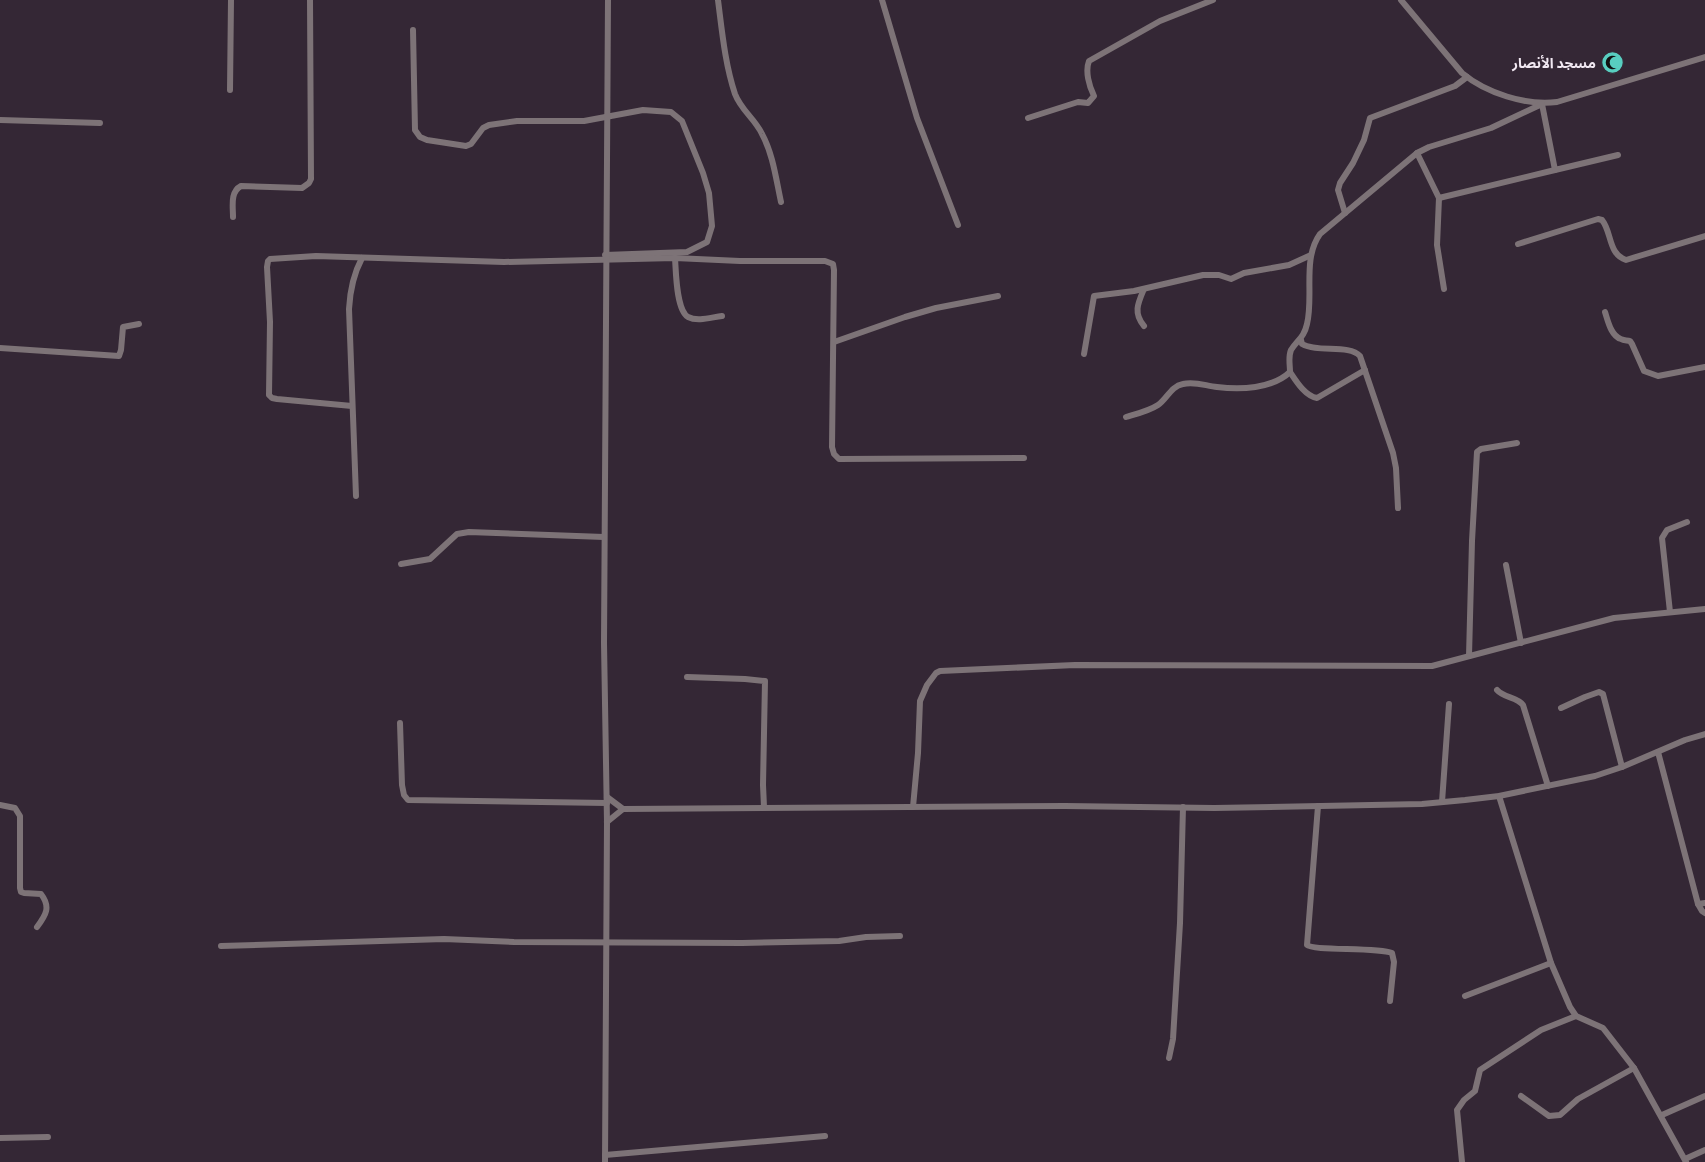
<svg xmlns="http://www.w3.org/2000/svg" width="1705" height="1162" font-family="Manrope,'Noto Sans Arabic',sans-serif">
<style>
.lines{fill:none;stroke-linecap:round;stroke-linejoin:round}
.minor{stroke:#7d7377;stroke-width:6}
.labels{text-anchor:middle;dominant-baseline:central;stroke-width:4;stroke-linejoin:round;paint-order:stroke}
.poi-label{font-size:14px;font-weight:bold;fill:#f1e8f2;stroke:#342735;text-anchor:end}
</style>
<rect width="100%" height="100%" fill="#342735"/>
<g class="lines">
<g class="minor">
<path d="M718,0c4,31 7,64 17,94 6,16 20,25 27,40 11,20 14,45 19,68"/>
<polyline points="882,0 917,118 958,225"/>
<path d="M1401,0l61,73c24,20 64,33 95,29l148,-45"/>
<polyline points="413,30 415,130 420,137 427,140 466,146 471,144 483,128 489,125 517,121 584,121 643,110 671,112 682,121 703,173 709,193 712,226 707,242 687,252 605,255"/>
<polyline points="230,90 231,0"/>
<path d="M1028,118l50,-16 10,1 6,-7c-5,-10 -9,-25 -5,-35l71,-40 53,-21"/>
<polyline points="0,120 100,123"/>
<polyline points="1417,153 1439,198 1437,245 1444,289"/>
<polyline points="1439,198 1555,170"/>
<polyline points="1345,213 1338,190 1340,183 1353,163 1364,140 1370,118 1455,86 1467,77"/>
<path d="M233,217c0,-11 -3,-25 8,-31l61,2 7,-5 2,-4 -1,-179"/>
<path d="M1518,244l80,-25 4,1c10,12 6,34 24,40l79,-24"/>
<path d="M675,258c1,13 1,52 13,59 10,5 24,0 34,-1"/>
<path d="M1144,289c-6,14 -11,24 0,37"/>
<path d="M1605,312c3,9 6,24 16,27 3,2 6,1 9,2l2,3 12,27 14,5 47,-9"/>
<path d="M1301,340l1,4c16,9 47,0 58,12l33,97 3,15 2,40"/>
<polyline points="834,342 905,317 936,308 998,296"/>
<polyline points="0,348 119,356 121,350 123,327 139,324"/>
<polyline points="1084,354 1094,296 1134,291 1203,275 1219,275 1231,279 1244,273 1289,265 1311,255"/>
<path d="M1290,372c6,9 15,24 27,26l48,-28"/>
<polyline points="352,406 277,399 272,398 269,395 270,322 267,267 268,261 270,259 316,256 504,262 675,258 740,261 825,261 833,264 834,270 832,447 834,454 839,459 1024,458"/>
<path d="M1126,417c10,-3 23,-6 32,-12 9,-6 13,-19 25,-21 12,-3 23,2 34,3 23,3 55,2 73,-15 0,-8 -2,-15 1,-22 6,-10 13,-12 16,-26 7,-28 -5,-65 13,-90l97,-81 12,-6 62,-19 51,-24 13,66 63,-15"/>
<path d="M356,496l-7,-187c1,-19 4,-34 13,-51"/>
<polyline points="401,564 430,559 457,534 469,532 604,537"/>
<polyline points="1506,565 1521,643"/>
<polyline points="1670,612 1662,538 1667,530 1687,522"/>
<polyline points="1469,656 1472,541 1477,452 1481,449 1517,443"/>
<polyline points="687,677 745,679 765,681 763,785 764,807"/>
<path d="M1497,690c7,8 20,7 26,15l25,81"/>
<polyline points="1561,708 1585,697 1599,692 1603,694 1622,767"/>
<polyline points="400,723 402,785 404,795 408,800 607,803"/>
<polyline points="1658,752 1698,904 1705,903"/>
<polyline points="1499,796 1551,963 1570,1007 1576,1016 1603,1028 1634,1068 1686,1162"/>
<polyline points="607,797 623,809"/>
<polyline points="1442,802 1449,704"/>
<path d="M0,805l15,3 5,8v72l1,4 3,1 17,1c10,13 5,21 -4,33"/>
<path d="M1318,806l-11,139c6,6 70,2 85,8l2,9 -4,39"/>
<polyline points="913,807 918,753 920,701 927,685 936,673 940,671 1075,665 1432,666 1614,618 1705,609"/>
<polyline points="607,822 623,809 1065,806 1214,808 1422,804 1465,800 1499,796 1595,776 1622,767 1685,740 1705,734"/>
<polyline points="1698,904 1702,911 1705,913"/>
<polyline points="221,946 444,939 514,942 742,943 839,941 866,937 900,936"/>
<polyline points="1465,996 1551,963"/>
<polyline points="1169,1058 1173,1039 1180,923 1183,807"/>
<polyline points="1521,1096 1549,1116 1560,1115 1578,1099 1634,1068"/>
<polyline points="1662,1115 1705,1096"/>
<polyline points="0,1138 48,1137"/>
<polyline points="605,1155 825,1136"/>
<polyline points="1685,1159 1705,1150"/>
<polyline points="605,1162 607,822 604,643 608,0"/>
<polyline points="1462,1162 1457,1110 1464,1100 1475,1091 1480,1070 1541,1030 1576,1016"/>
</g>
</g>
<defs>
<symbol id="mosque-disc" viewBox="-11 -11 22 22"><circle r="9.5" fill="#58cec0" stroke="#342735"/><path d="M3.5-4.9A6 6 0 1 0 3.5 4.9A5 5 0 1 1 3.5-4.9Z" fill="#111"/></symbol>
</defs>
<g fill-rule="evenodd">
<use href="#mosque-disc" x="1600" y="50" width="25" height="25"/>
</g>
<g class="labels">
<g class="poi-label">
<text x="1596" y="62">مسجد الأنصار</text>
</g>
</g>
</svg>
